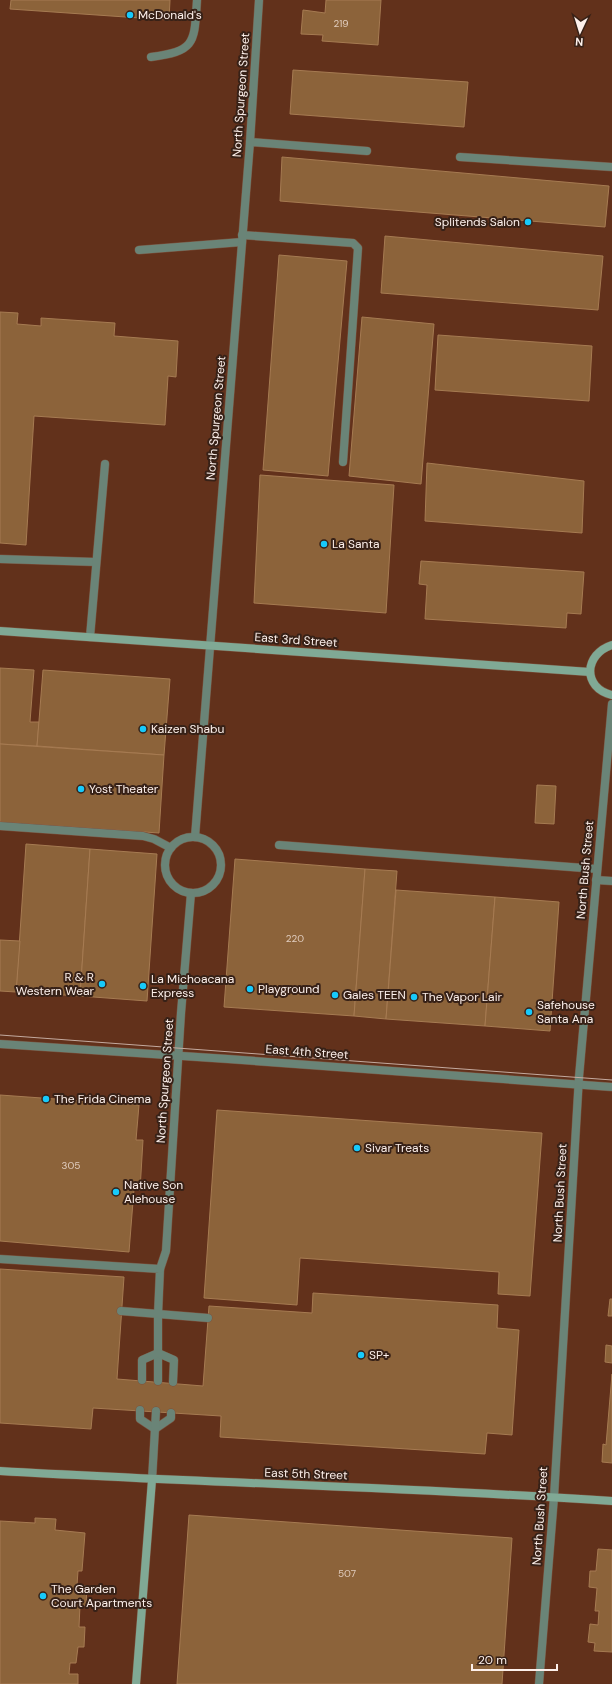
<svg xmlns="http://www.w3.org/2000/svg" width="612" height="1684" font-family="'DM Sans',sans-serif">
<style>
.building{fill:#8c633a;stroke:#a67b52}
.lines{fill:none;stroke-linecap:round;stroke-linejoin:round}
.lane-casing{stroke:#7b503c;stroke-width:9}
.street-casing{stroke:#7b503c;stroke-width:9}
.secondary-casing{stroke:#7b503c;stroke-width:9}
.lane{stroke:#6a8477;stroke-width:8}
.street{stroke:#6a8477;stroke-width:8}
.secondary{stroke:#80a995;stroke-width:8}
.tram{stroke:#c4aa9f;stroke-width:1}
.poi-dot{fill:#17cafb;stroke:#372117;stroke-width:1.5}
.labels{text-anchor:middle;dominant-baseline:central;stroke-width:4;stroke-linejoin:round;paint-order:stroke}
.number-label{font-size:10px;fill:#e1cdbf}
.poi-label{font-size:12px;fill:#fdf0eb;stroke:#372117;text-anchor:start}
.street-label{font-size:12px;fill:#fdf0eb;stroke:#372117}
</style>
<rect width="100%" height="100%" fill="#62311b"/>
<g class="building">
<polygon points="11,0 170,0 169,20 10,9"/>
<polygon points="326,0 381,0 378,45 322,41 323,35 301,34 303,10 325,13"/>
<polygon points="293,70 468,82 464,127 290,114"/>
<polygon points="282,157 609,186 605,227 280,201"/>
<polygon points="385,236 603,256 598,310 381,293"/>
<polygon points="279,255 347,261 328,476 263,470"/>
<polygon points="0,312 18,313 17,324 41,326 41,318 115,323 114,336 178,341 176,377 168,376 165,425 34,416 26,545 0,543"/>
<polygon points="362,317 434,324 421,484 349,476"/>
<polygon points="438,335 592,346 589,401 435,390"/>
<polygon points="427,463 584,481 582,533 425,521"/>
<polygon points="260,475 394,485 386,613 254,603"/>
<polygon points="421,561 584,572 581,614 567,613 566,628 425,619 427,585 419,584"/>
<polygon points="0,668 34,670 30,722 39,722 37,746 0,744"/>
<polygon points="43,670 170,679 164,755 37,746"/>
<polygon points="0,744 164,755 159,833 0,822"/>
<polygon points="537,785 556,786 554,824 535,823"/>
<polygon points="26,844 90,849 80,996 16,992"/>
<polygon points="90,849 157,854 147,1001 80,996"/>
<polygon points="235,859 365,869 354,1016 224,1007"/>
<polygon points="365,869 397,871 386,1019 354,1016"/>
<polygon points="396,890 495,897 485,1026 386,1019"/>
<polygon points="495,897 559,902 550,1031 485,1026"/>
<polygon points="0,940 20,941 16,992 0,991"/>
<polygon points="0,1095 139,1105 136,1140 143,1140 140,1190 134,1189 129,1252 0,1241"/>
<polygon points="217,1110 542,1133 530,1296 498,1294 499,1272 300,1258 297,1305 204,1298"/>
<polygon points="0,1269 124,1277 117,1379 203,1386 209,1306 312,1313 313,1293 498,1305 497,1328 519,1330 512,1435 487,1433 485,1454 220,1437 221,1416 93,1408 91,1429 0,1423"/>
<polygon points="610,1299 612,1299 612,1316 608,1316"/>
<polygon points="606,1345 612,1346 612,1363 605,1362"/>
<polygon points="612,1374 612,1463 602,1462 603,1444 606,1445"/>
<polygon points="189,1515 512,1538 502,1684 177,1684"/>
<polygon points="35,1518 56,1519 55,1530 85,1533 82,1571 78,1571 77,1585 87,1586 86,1606 80,1605 79,1627 85,1627 84,1647 78,1647 76,1663 70,1663 69,1674 78,1674 78,1684 0,1684 0,1521 35,1523"/>
<polygon points="598,1549 612,1550 612,1652 594,1651 595,1643 588,1642 590,1624 598,1625 599,1611 595,1611 597,1588 589,1587 590,1571 596,1571"/>
</g>
<g class="lines">
<defs>
<g id="lane">
<path d="M151,57c46,-6 43,-15 46,-57"/>
<polyline points="250,142 367,151"/>
<polyline points="460,157 612,167"/>
<polyline points="242,235 353,243 358,248 343,462"/>
<polyline points="139,250 242,242"/>
<polyline points="0,559 96,562"/>
<polyline points="90,637 105,464"/>
<polyline points="0,826 143,836 154,839 171,848"/>
<polyline points="279,845 597,869"/>
<polyline points="596,880 612,881"/>
<polyline points="0,1259 160,1269 158,1315 158,1381"/>
<polyline points="121,1311 208,1318"/>
<polyline points="142,1380 142,1360 158,1353 174,1360 173,1382"/>
<polyline points="140,1410 140,1419 155,1429 171,1418 171,1413"/>
<polyline points="152,1480 156,1411"/>
</g>
<g id="street">
<polyline points="195,837 250,142 259,0"/>
<circle cx="193" cy="865" r="28"/>
<polyline points="0,1044 228,1059 612,1087"/>
<polyline points="160,1269 166,1251 181,1013 191,893"/>
<polyline points="539,1684 554,1497 579,1077 612,704"/>
</g>
<g id="secondary">
<polyline points="0,631 590,672"/>
<path d="M612,645c-28,9 -30,43 0,50"/>
<path d="M0,1471c204,12 408,16 612,30"/>
<polyline points="136,1684 152,1480"/>
</g>
</defs>
<use href="#lane" class="lane-casing"/>
<use href="#street" class="street-casing"/>
<use href="#secondary" class="secondary-casing"/>
<use href="#lane" class="lane"/>
<use href="#street" class="street"/>
<use href="#secondary" class="secondary"/>
<polyline class="tram" points="0,1035 612,1080"/>
</g>
<g class="poi-dot">
<circle cx="130" cy="15" r="4"/>
<circle cx="528" cy="222" r="4"/>
<circle cx="324" cy="544" r="4"/>
<circle cx="143" cy="729" r="4"/>
<circle cx="81" cy="789" r="4"/>
<circle cx="102" cy="984" r="4"/>
<circle cx="143" cy="986" r="4"/>
<circle cx="250" cy="989" r="4"/>
<circle cx="335" cy="995" r="4"/>
<circle cx="414" cy="997" r="4"/>
<circle cx="529" cy="1012" r="4"/>
<circle cx="46" cy="1099" r="4"/>
<circle cx="357" cy="1148" r="4"/>
<circle cx="116" cy="1192" r="4"/>
<circle cx="361" cy="1355" r="4"/>
<circle cx="43" cy="1596" r="4"/>
</g>
<g class="labels">
<g class="number-label">
<text x="341" y="23">219</text>
<text x="295" y="938">220</text>
<text x="71" y="1165">305</text>
<text x="347" y="1573">507</text>
</g>
<g class="poi-label">
<text x="138" y="15">McDonald's</text>
<text x="520" y="222" text-anchor="end">Splitends Salon</text>
<text x="332" y="544">La Santa</text>
<text x="151" y="729">Kaizen Shabu</text>
<text x="89" y="789">Yost Theater</text>
<text x="94" y="977" text-anchor="end">R &amp; R<tspan x="94" dy="14">Western Wear</tspan></text>
<text x="151" y="979">La Michoacana<tspan x="151" dy="14">Express</tspan></text>
<text x="258" y="989">Playground</text>
<text x="343" y="995">Gales TEEN</text>
<text x="422" y="997">The Vapor Lair</text>
<text x="537" y="1005">Safehouse<tspan x="537" dy="14">Santa Ana</tspan></text>
<text x="54" y="1099">The Frida Cinema</text>
<text x="365" y="1148">Sivar Treats</text>
<text x="124" y="1185">Native Son<tspan x="124" dy="14">Alehouse</tspan></text>
<text x="369" y="1355">SP+</text>
<text x="51" y="1589">The Garden<tspan x="51" dy="14">Court Apartments</tspan></text>
</g>
<g class="street-label">
<text transform="translate(241 95) rotate(-86)">North Spurgeon Street</text>
<text transform="translate(216 418) rotate(-85)">North Spurgeon Street</text>
<text transform="translate(296 640) rotate(4)">East 3rd Street</text>
<text transform="translate(585 870) rotate(-85)">North Bush Street</text>
<text transform="translate(307 1052) rotate(4)">East 4th Street</text>
<text transform="translate(165 1081) rotate(-86)">North Spurgeon Street</text>
<text transform="translate(560 1193) rotate(-87)">North Bush Street</text>
<text transform="translate(306 1474) rotate(2)">East 5th Street</text>
<text transform="translate(540 1516) rotate(-86)">North Bush Street</text>
</g>
</g>
<g transform="translate(580 32) rotate(184)" stroke="#372117" stroke-width="3" paint-order="stroke">
<path d="M0-3L7 15L0 10L-7 15Z" fill="#fdf0eb"/>
<text y="-6" font-size="11" font-weight="bold" text-anchor="middle" fill="#fdf0eb">N</text>
</g>
<path d="M472 1664v6h85v-6" fill="none" stroke="#fdf0eb" stroke-width="2"/>
<text x="478" y="1664" font-size="12" fill="#fdf0eb" stroke="#372117" stroke-width="3" paint-order="stroke">20 m</text>
</svg>
